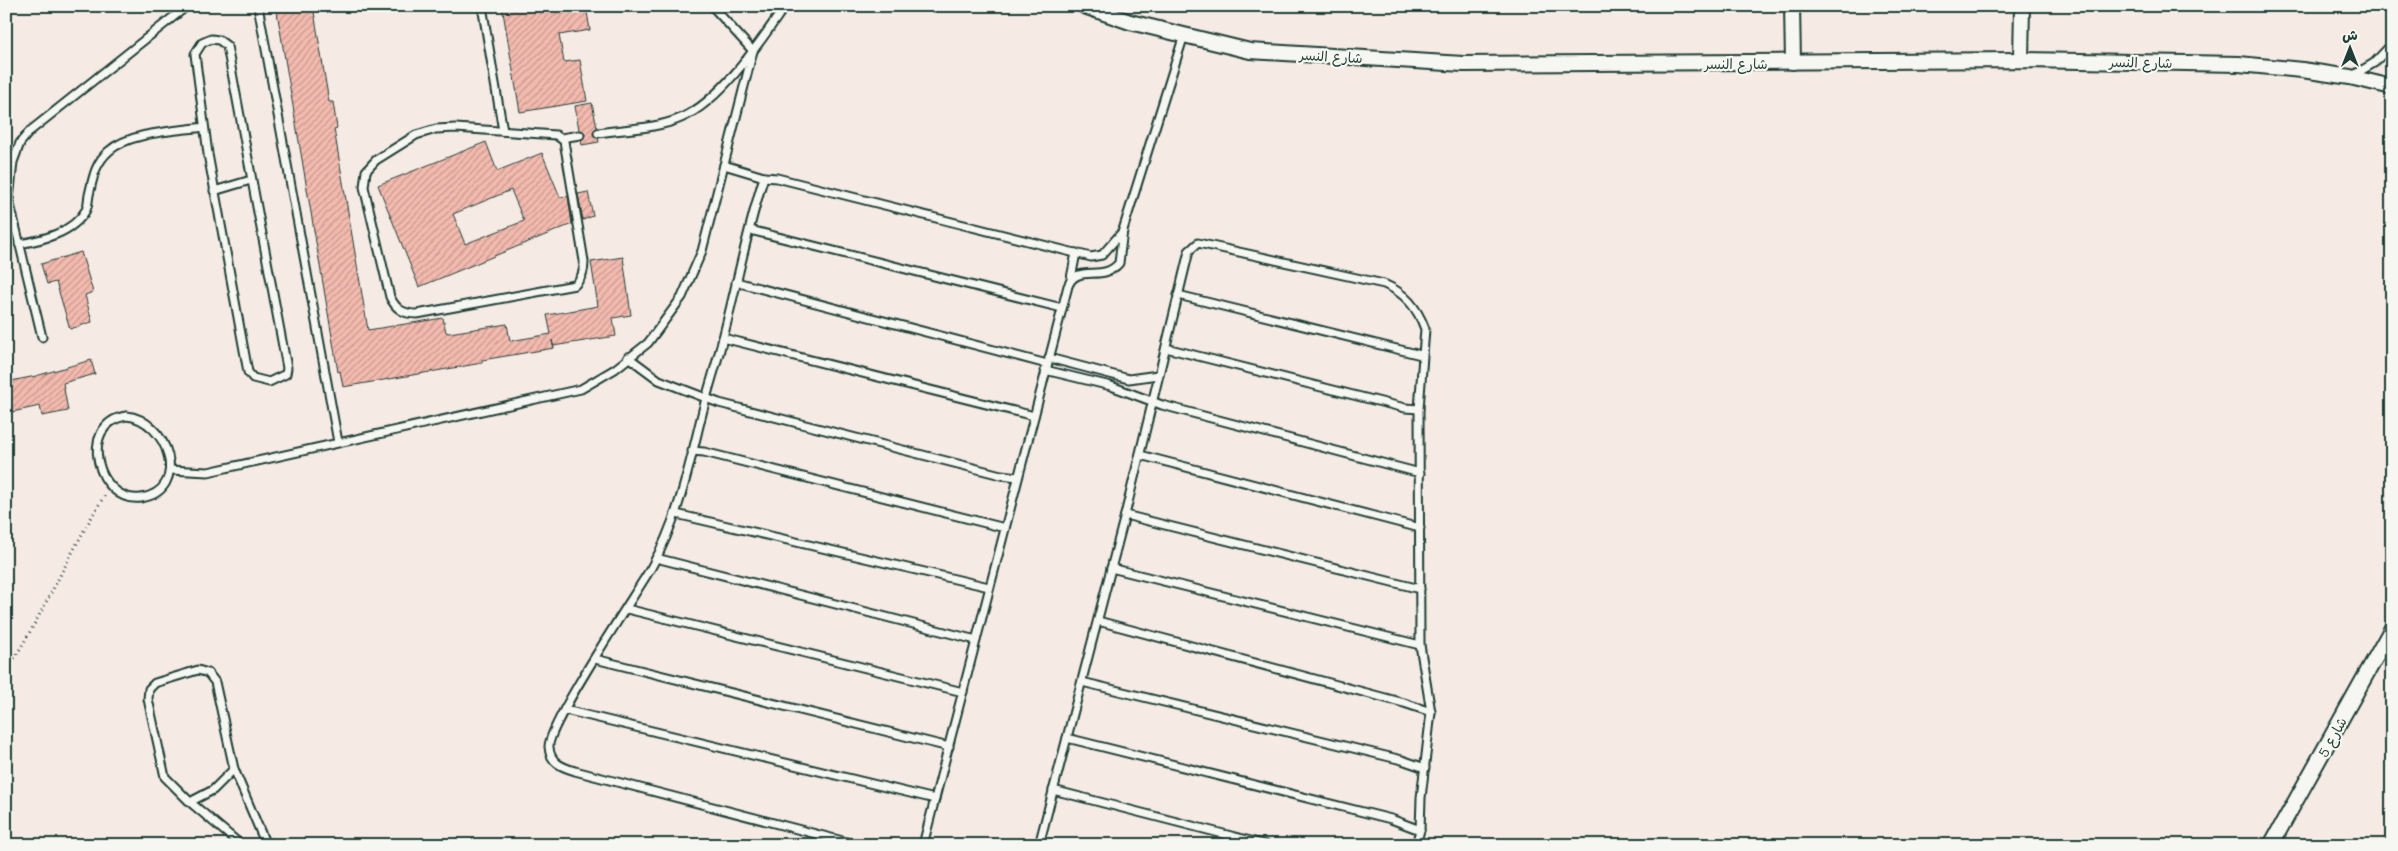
<svg xmlns="http://www.w3.org/2000/svg" width="2398" height="851" font-family="Mali,'Playpen Sans Arabic',sans-serif">
<style>
.built{fill:#f5dcd5}
.building{fill:url(#building-hatch);stroke:#1f3d34;fill-rule:evenodd}
.lines{fill:none;stroke-linecap:round;stroke-linejoin:round}
.lane-casing{stroke:#1f3d34;stroke-width:11}
.street-casing{stroke:#1f3d34;stroke-width:18}
.path{stroke:#1f3d34;stroke-width:3;stroke-dasharray:1 4;stroke-linecap:butt}
.lane{stroke:#f6f6f2;stroke-width:7}
.street{stroke:#f6f6f2;stroke-width:14}
.labels{text-anchor:middle;dominant-baseline:central;stroke-width:4.5;stroke-linejoin:round;paint-order:stroke}
.street-label{font-size:14px;fill:#1f3d34;stroke:#f6f6f2}
</style>
<defs>
<pattern id="building-hatch" width="6" height="6" patternUnits="userSpaceOnUse" patternTransform="scale(1.25)"><rect width="6" height="6" fill="#f4baaf"/><path d="M-1 1l2-2M0 6l6-6M5 7l2-2" fill="none" stroke="#c5988f"/></pattern>
</defs>
<rect width="100%" height="100%" fill="#f6eae5"/>
<filter id="ink" filterUnits="userSpaceOnUse"><feTurbulence type="fractalNoise" baseFrequency=".02" numOctaves="2"/><feDisplacementMap in="SourceGraphic" scale="10" xChannelSelector="R" yChannelSelector="G"/><feConvolveMatrix kernelMatrix="1 2 1 2 8 2 1 2 1" color-interpolation-filters="sRGB"/></filter>
<g filter="url(#ink)">
<polygon class="built" points="2326,6 2392,6 2392,16"/>
<g class="building">
<polygon points="276,6 313,6 329,102 333,102 337,128 334,129 368,330 443,318 446,332 449,333 507,324 510,341 551,334 547,315 598,306 591,262 623,257 631,315 613,318 616,336 553,346 552,340 554,348 482,360 482,363 343,387 340,371 338,372"/>
<polygon points="502,6 554,6 555,10 586,6 590,30 559,35 564,62 580,60 587,101 520,112"/>
<polygon points="592,103 597,128 593,134 598,138 599,142 582,145 581,140 585,134 579,130 575,106"/>
<path d="M486,142l11,29 45,-18 18,44 8,-1 4,28 -153,63 -41,-102zM511,190l13,31 -59,23 -12,-30z"/>
<polygon points="588,192 593,216 583,220 578,194"/>
<polygon points="81,252 93,292 85,295 92,322 70,329 56,282 47,284 41,264"/>
<polygon points="91,360 95,374 63,383 68,411 42,416 40,406 12,412 6,382 36,376"/>
</g>
<g class="lines">
<defs>
<g id="lane">
<polyline points="258,6 338,442"/>
<polyline points="482,6 503,131"/>
<polygon points="211,39 219,40 227,46 287,368 286,374 269,382 253,378 248,372 208,154 195,54 202,43"/>
<polyline points="2352,76 2374,63 2392,44"/>
<path d="M456,128l100,7 8,6 20,120c0,11 -2,16 -9,24l-158,29c-14,0 -21,-5 -27,-17l-26,-110 2,-16 10,-11 40,-25 20,-6z"/>
<path d="M598,133c26,-4 58,-4 83,-15 40,-17 79,-76 104,-112"/>
<polyline points="561,138 580,135"/>
<polyline points="724,165 764,177 777,178 1091,257 1102,255 1123,231"/>
<path d="M764,177c-17,53 -27,107 -41,161 -6,25 -15,51 -21,76 -13,52 -24,107 -51,154 -16,27 -104,158 -102,179 1,16 13,20 26,24l283,74"/>
<polyline points="214,191 251,180"/>
<polyline points="750,230 1062,308"/>
<path d="M19,244c23,-4 54,-11 67,-34 2,-3 2,-10 3,-15 4,-17 6,-32 20,-44 21,-19 67,-20 95,-24"/>
<polyline points="1071,278 1076,253"/>
<polyline points="736,282 1047,364"/>
<polyline points="1178,295 1421,355"/>
<polyline points="42,337 9,200 13,162 20,143 30,131 187,6"/>
<polyline points="723,338 1034,416"/>
<polyline points="1166,348 1405,408 1419,409"/>
<polyline points="628,357 659,380 719,403 1001,475 1018,477"/>
<polyline points="1049,358 1129,379 1158,375"/>
<polyline points="1045,370 1111,386 1162,405 1420,473"/>
<path d="M126,416c41,3 66,74 15,82 -43,6 -65,-74 -15,-82z"/>
<polyline points="692,451 704,452 1005,528"/>
<polyline points="1140,455 1420,528"/>
<polyline points="170,470 208,472 581,389 615,369 648,343 682,297 702,251 753,51 712,6"/>
<polyline points="676,514 989,587"/>
<polyline points="1125,515 1420,589"/>
<polyline points="656,558 976,640"/>
<polyline points="1111,568 1420,645"/>
<polyline points="627,609 963,692"/>
<polyline points="1098,621 1404,703 1431,712"/>
<polyline points="595,659 949,747"/>
<polyline points="1082,682 1402,760 1425,768"/>
<polyline points="565,710 935,799"/>
<polyline points="1067,738 1391,819 1420,830"/>
<polyline points="1053,790 1266,845"/>
<polyline points="190,802 213,790 234,769"/>
<polyline points="241,845 190,802 165,777 148,699 149,689 155,683 198,670 208,673 215,682 234,769 266,845"/>
<path d="M923,845l145,-559c9,-23 35,-3 51,-23l4,-33 61,-195"/>
<path d="M1039,845l86,-330 64,-264 9,-8 186,41c21,9 33,23 41,45l-6,80 1,236 11,67 -10,86 -1,32 -4,15"/>
</g>
<g id="street">
<polyline points="1084,6 1130,22 1250,51 1463,64 2021,60 2239,64 2302,70 2350,77 2392,87"/>
<polyline points="1792,6 1793,62"/>
<polyline points="2021,60 2022,6"/>
<polyline points="2271,845 2392,628"/>
</g>
</defs>
<use href="#lane" class="lane-casing"/>
<use href="#street" class="street-casing"/>
<path class="path" d="M6,671c38,-57 63,-119 99,-176"/>
<use href="#lane" class="lane"/>
<use href="#street" class="street"/>
</g>
</g>
<g class="labels">
<g class="street-label">
<text transform="translate(1331 56) rotate(3)">شارع النسر</text>
<text transform="translate(2141 62) rotate(1)">شارع النسر</text>
<text x="1736" y="63">شارع النسر</text>
<text transform="translate(2332 737) rotate(-61)">شارع 5</text>
</g>
</g>
<rect width="2398" height="851" fill="none" stroke="#f6f6f2" stroke-width="25"/>
<rect x="12" y="12" width="2373" height="826" fill="none" stroke="#1f3d34" stroke-width="2" filter="url(#ink)"/>
<g transform="translate(2350 48)" stroke="#f6f6f2" stroke-width="4" paint-order="stroke">
<path d="M0-4L9 19L0 12L-9 19Z" fill="#1f3d34"/>
<text y="-8" font-size="14" font-weight="bold" text-anchor="middle" fill="#1f3d34">ش</text>
</g>
</svg>
